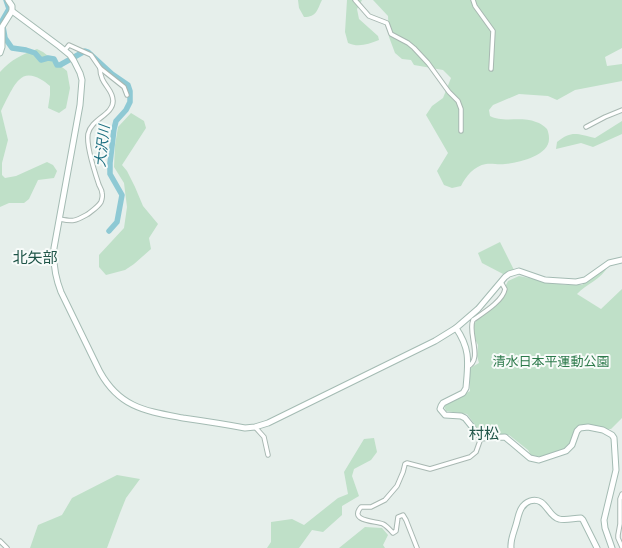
<svg xmlns="http://www.w3.org/2000/svg" width="622" height="548" font-family="'Asap Condensed','Noto Sans JP',sans-serif">
<style>
.green{fill:#bfe0c8}
.lines{fill:none;stroke-linecap:round;stroke-linejoin:round}
.river{stroke:#8ec9d4;stroke-width:5.5}
.street-casing{stroke:#a8b8b2;stroke-width:5.5}
.secondary-casing{stroke:#a4bbb3;stroke-width:7}
.street{stroke:#fff;stroke-width:3.5}
.secondary{stroke:#fff;stroke-width:5}
.labels{text-anchor:middle;dominant-baseline:central;stroke-width:4;stroke-linejoin:round;paint-order:stroke}
.park-label{font-size:13px;fill:#2d7a4b;stroke:#f7fbf9}
.water-label{font-size:14px;font-style:italic;fill:#1c6f80;stroke:#f7fbf9}
.quarter-label{font-size:15px;fill:#1f5548;stroke:#f7fbf9}
</style>
<rect width="100%" height="100%" fill="#e6efeb"/>
<g class="green">
<path d="M298,0h24c-5,10 -5,17 -18,17l-5,-9z"/>
<path d="M347,0h15l-5,9 2,10 19,17 1,4c-11,4 -20,8 -31,3l-3,-11z"/>
<path d="M373,0h249v48l-17,9 2,9 15,-2v17l-47,9 -18,10 -9,-4 -29,-2 -26,11 -4,5 1,6c12,7 32,0 46,6 4,1 8,4 11,7 1,2 2,6 2,9 1,18 -31,25 -44,26 -7,1 -13,-1 -19,0 -12,2 -20,12 -25,22l-9,2 -8,-3 -7,-14 11,-18 -22,-38 6,-9 11,-8 8,-20 -8,-8 -29,-5 -3,-5 -9,-1 -7,-6 -6,-16 -1,-21z"/>
<path d="M37,49l6,3 24,19 3,17 -4,20 -7,5 -11,-5 2,-13v-9c-8,-7 -22,-16 -31,-6 -6,5 -14,23 -18,31l7,29 -6,23v12l3,3 11,-2 31,-14 6,3 4,6 -3,7 -16,2 -9,19 -5,4h-15l-9,4v-135c12,-13 21,-17 37,-23z"/>
<polygon points="131,113 144,121 146,128 122,165 127,171 135,187 143,206 158,224 149,238 151,249 134,264 125,270 106,275 99,267 99,255 124,228 127,207 124,183 114,167 115,145 118,127"/>
<path d="M622,121v13l-29,13 -12,-4 -25,6 1,-7c15,-12 20,-8 38,-4z"/>
<polygon points="500,242 514,270 505,275 482,263 478,253"/>
<path d="M608,266c-6,13 -22,18 -31,28l24,15 21,-20v129l-11,11h-7l-21,-4 -14,22 -28,10 -10,-2 -3,-5 -19,-15 -26,1 -16,-22 -21,-3 -2,-5 26,-15v-23l9,-5 -2,-7 1,-11 -7,-14 5,-10 15,-12 15,-19v-5l2,-4 11,-5 46,9h17z"/>
<polygon points="374,438 377,452 371,460 354,469 352,476 359,496 342,506 342,515 323,532 312,530 299,548 267,548 271,542 271,522 292,519 304,525 338,498 348,494 344,472 364,439"/>
<polygon points="117,475 140,479 126,498 120,513 107,548 30,548 38,525 62,515 72,498"/>
<polygon points="365,527 382,528 388,535 383,545 385,548 339,548"/>
</g>
<g class="lines">
<polyline class="river" points="6,0 9,9 2,21 5,38 12,48 26,50 35,53 41,60 48,58 54,59 57,65 60,65 85,51 88,52 112,74 128,85 130,91 130,102 126,110 116,121 114,129 110,163 110,174 122,195 117,222 109,231"/>
<defs>
<g id="street">
<polyline points="355,0 369,16 387,23 391,34 408,43 414,48 428,63 449,92 458,101 461,109 461,131"/>
<polyline points="473,0 475,6 493,31 491,69"/>
<polyline points="65,50 69,45 91,55 100,68 124,87 127,95"/>
<polyline points="586,127 605,117 622,110"/>
<path d="M60,219c14,3 15,2 28,-5 5,-4 10,-7 13,-12 1,-3 2,-6 1,-9 0,-3 -2,-6 -3,-8 -4,-12 -13,-39 -11,-51 3,-15 25,-19 25,-33 0,-13 -13,-16 -13,-33"/>
<path d="M467,367c17,-7 0,-34 6,-47 10,-7 30,-19 32,-31l-4,-7"/>
<polyline points="255,427 264,437 268,455"/>
<polyline points="622,494 620,499 620,524 618,535 618,538 622,547"/>
<polyline points="0,541 7,548"/>
<path d="M417,548l-11,-28 -3,-5 -5,2 -2,14 -3,2c-3,-3 -6,-7 -10,-9 -5,-3 -35,-2 -22,-17h10l14,-7 12,-14 6,-14 2,-8 2,-1 23,6 40,-12 6,-5 5,-14"/>
</g>
<g id="secondary">
<path d="M12,11l47,35 11,9 4,6 6,12 2,7 -2,25 -26,143c-1,16 1,29 7,44l39,80c20,36 46,39 83,46 21,3 41,6 62,10l10,-1 13,-4 167,-82 21,-13"/>
<polyline points="0,53 2,47 2,27 12,11 12,6 8,0"/>
<path d="M511,548c-1,-9 4,-18 6,-27 2,-8 4,-17 13,-20 16,-5 18,16 29,18 7,2 15,-1 22,-1l2,2 14,28"/>
<path d="M612,548l-7,-20 -1,-8 12,-50 -2,-32 -2,-3 -9,-5 -15,-3 -8,1 -3,3 -5,14 -6,6 -27,9 -9,-2 -25,-21 -24,1 -16,-20 -4,-2 -16,-1 -5,-6 1,-3 2,-3 20,-10 3,-5c2,-25 5,-38 -10,-60l22,-19 27,-32 4,-3 10,-3 26,9 31,2 9,-2 24,-17 13,-3"/>
</g>
</defs>
<use href="#street" class="street-casing"/>
<use href="#secondary" class="secondary-casing"/>
<use href="#street" class="street"/>
<use href="#secondary" class="secondary"/>
</g>
<g class="labels">
<g class="park-label">
<text x="551" y="361">清水日本平運動公園</text>
</g>
<g class="water-label">
<text transform="translate(102 146) rotate(-84)">大沢川</text>
</g>
<g class="quarter-label">
<text x="35" y="257">北矢部</text>
<text x="484" y="433">村松</text>
</g>
</g>
</svg>
